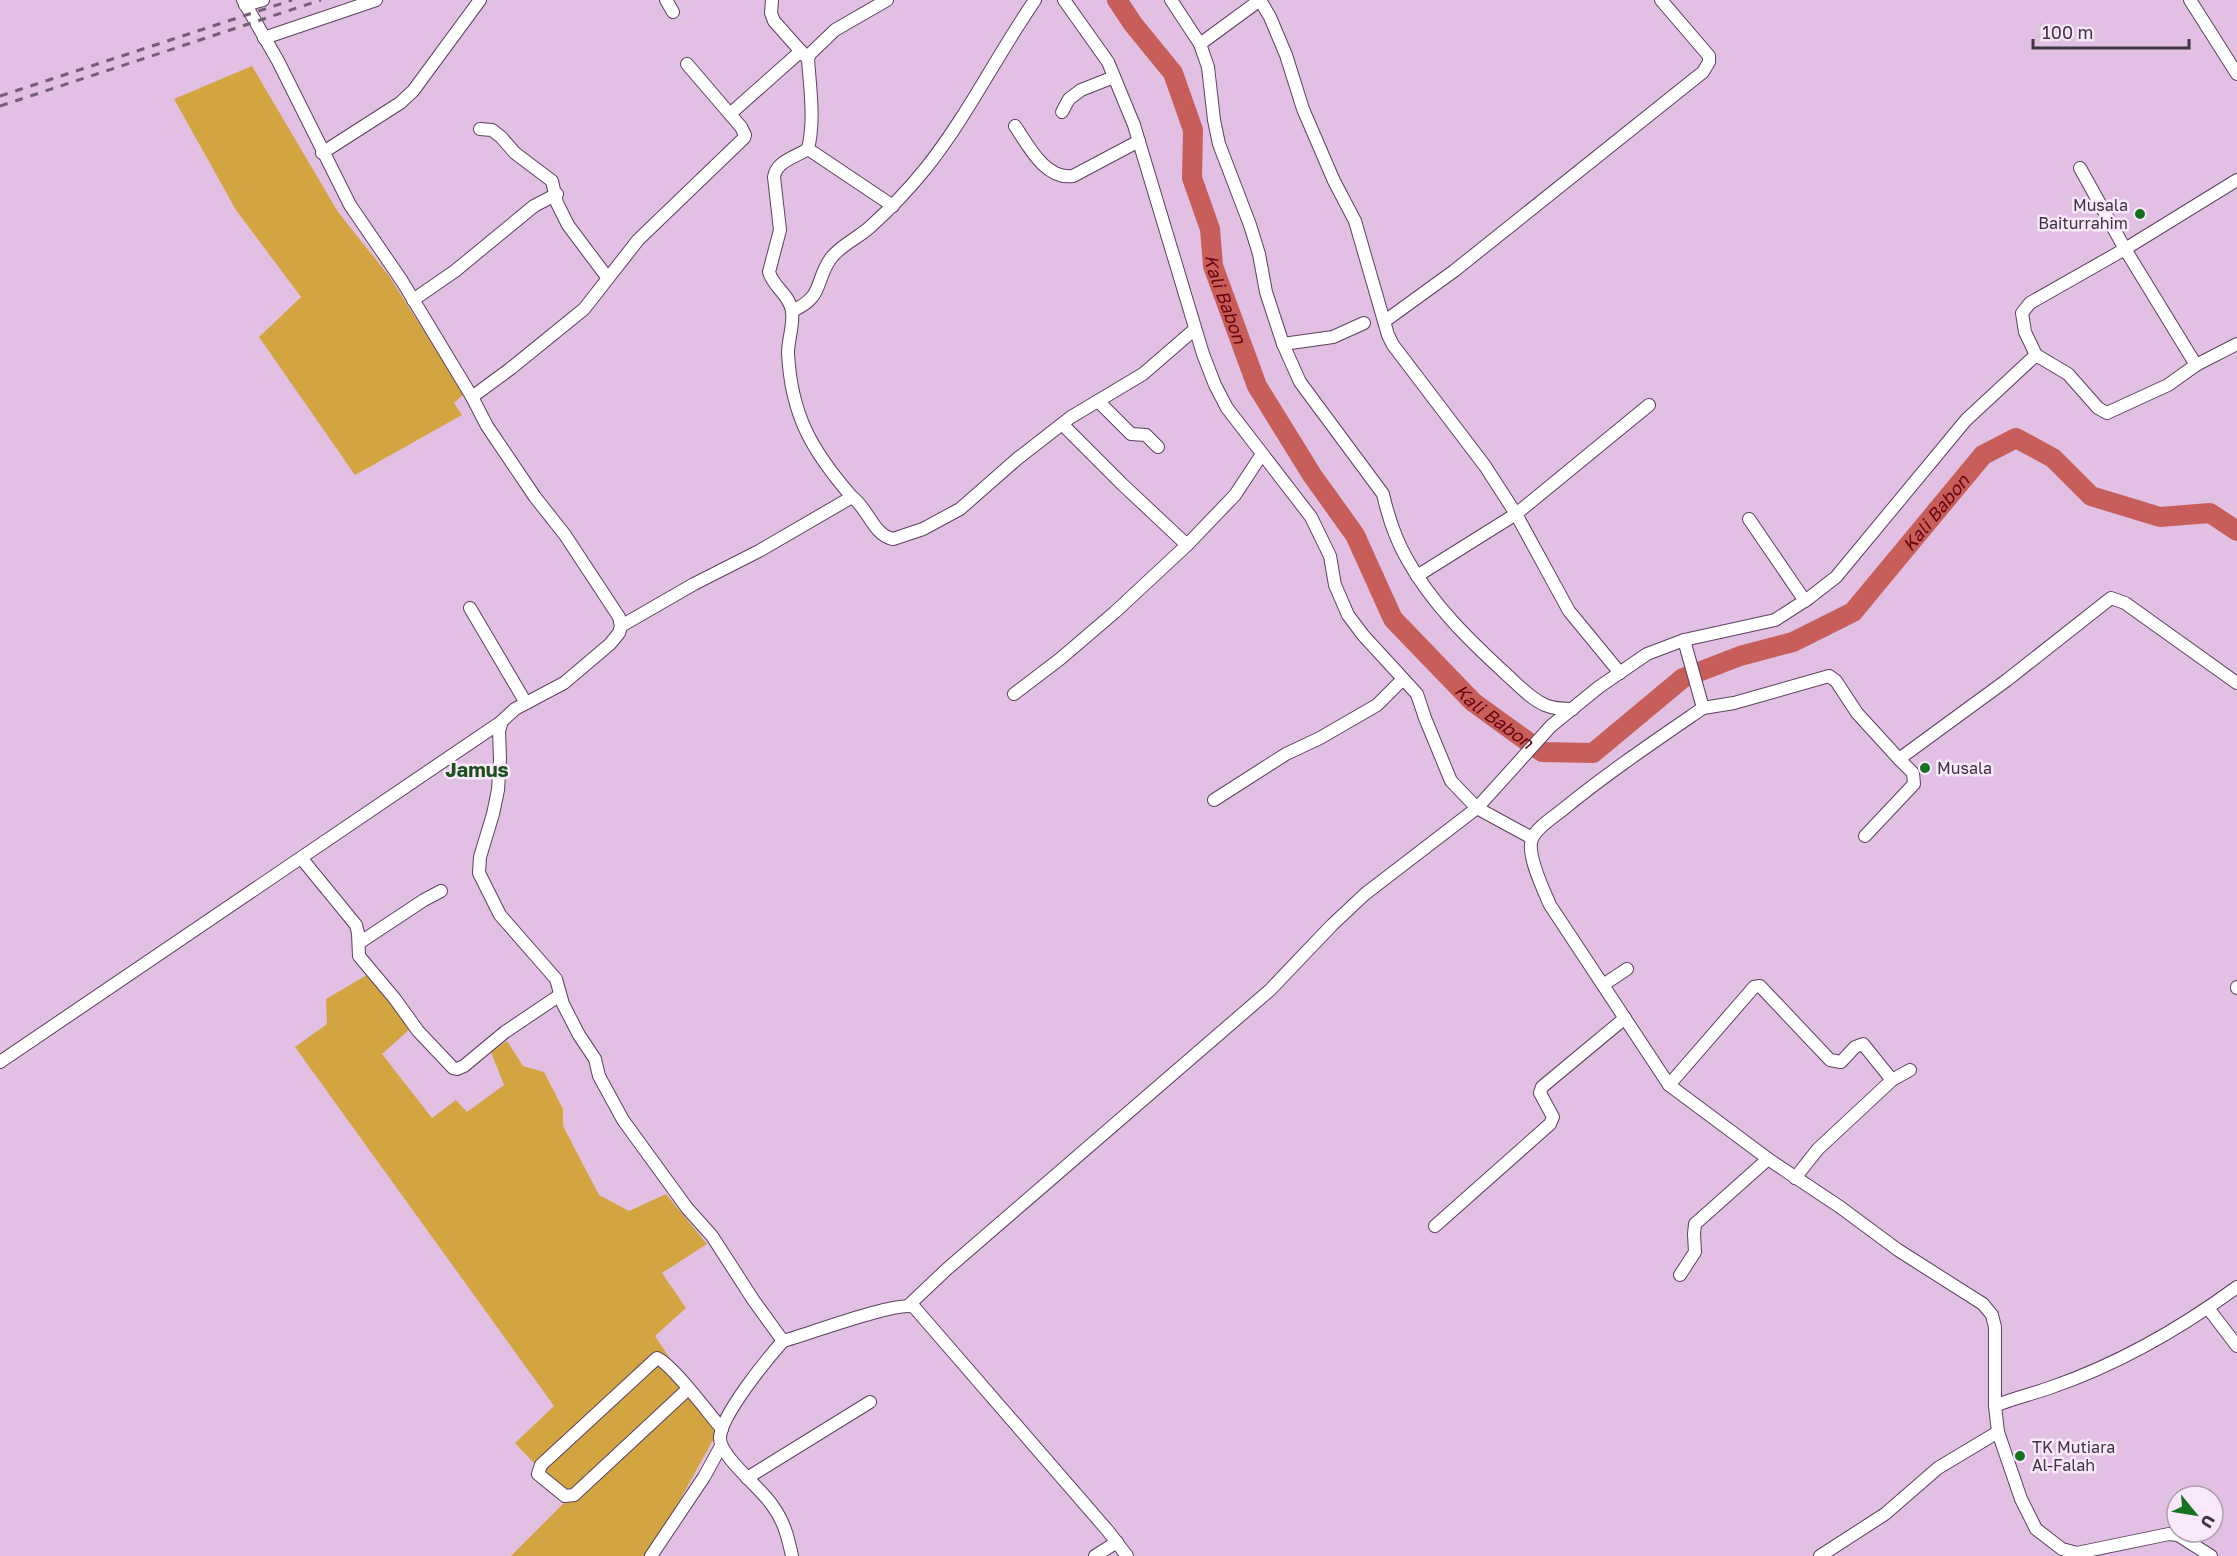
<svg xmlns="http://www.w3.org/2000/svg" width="2237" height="1556" font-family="'Golos Text',sans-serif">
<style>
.green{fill:#d2a540}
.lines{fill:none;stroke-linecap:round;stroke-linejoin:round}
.river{stroke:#c75e5a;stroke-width:20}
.minor-casing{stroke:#5c405e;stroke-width:14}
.minor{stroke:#fff;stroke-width:12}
.rail{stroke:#735f74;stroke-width:3;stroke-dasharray:8 8;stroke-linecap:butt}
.poi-dot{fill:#14711e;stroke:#f9e7fa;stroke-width:2}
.labels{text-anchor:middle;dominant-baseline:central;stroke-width:5;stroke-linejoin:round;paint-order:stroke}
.poi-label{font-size:16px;fill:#413442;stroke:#f9e7fa;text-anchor:start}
.water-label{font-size:18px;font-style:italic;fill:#6a020e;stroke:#f9e7fa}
.quarter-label{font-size:20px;font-weight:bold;fill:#1a511d;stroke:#f9e7fa}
</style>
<rect width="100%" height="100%" fill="#e2c0e4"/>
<g class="green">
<polygon points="252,66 338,212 389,276 464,394 454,403 462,415 355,475 259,337 301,297 236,210 174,99"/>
<polygon points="372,972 411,1028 382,1054 432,1118 456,1100 467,1112 504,1085 491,1052 507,1041 523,1066 544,1072 563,1109 563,1126 599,1195 629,1211 666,1194 707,1244 662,1273 686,1308 655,1336 718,1431 649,1556 511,1556 568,1499 515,1443 554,1406 295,1047 327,1024 326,999"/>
</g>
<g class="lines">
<path class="river" id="s1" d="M1117,0l16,24 40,49 20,57 -1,48 18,51 3,37 44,120 55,89 43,60 38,84 80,83 69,50 51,1 90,-75 57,-22 53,-14 60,-30 130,-157 33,-17 37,20 38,38 69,21 50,-4 27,18"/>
<defs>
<g id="minor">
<path d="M243,0l35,61 72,144 52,76 70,116 15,29 48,71 30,38 54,82 2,9 -2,7 -9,11 -46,39 -49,26 -13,12 -3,10 1,28 -2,31 -5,24 -13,43 -1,16 21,42 56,64 7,25 16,31 16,24 4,17 24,44 64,88 25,28 42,65 29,40c23,-6 115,-41 131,-34l194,224 19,25"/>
<polyline points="666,0 673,12"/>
<polyline points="772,0 771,13 774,21 805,56"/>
<path d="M1171,0l29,44 8,23 6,53 5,24 31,81 9,29 7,38 17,52 17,38 83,112c5,22 13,46 24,65 25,45 61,80 99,115 11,10 25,25 39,31 9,4 18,4 28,4"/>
<polyline points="2190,0 2237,74"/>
<polyline points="245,5 263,0"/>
<polyline points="264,38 376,0"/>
<polyline points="1200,44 1260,0 1270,17 1286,55 1303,109 1334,181 1355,221 1388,335 1393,345 1485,466 1516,514 1569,611 1620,673"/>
<polyline points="1062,112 1069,99 1081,90 1114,77"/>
<polyline points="730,114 801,51"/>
<path d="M1015,126c13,19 30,54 58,50l66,-35"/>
<polyline points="480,129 492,130 501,137 515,153 552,181 557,203 568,225 607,277"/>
<polyline points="808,149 893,206"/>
<polyline points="322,153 400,103 413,91 480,0"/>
<polyline points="2080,168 2125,249 2196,365"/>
<polyline points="2237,180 2125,249 2030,303 2022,313 2025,332 2036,355 2068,374 2098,408 2107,413 2168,385 2196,365 2237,344"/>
<polyline points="413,300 455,271 534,206 557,194"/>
<path d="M792,311c33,-15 22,-29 39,-53 10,-13 27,-20 39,-31 20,-18 39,-38 56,-59 42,-53 71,-113 109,-168"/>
<polyline points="1385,321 1454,271 1703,72 1709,62 1709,56 1661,0"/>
<polyline points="1283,344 1333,337 1364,323"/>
<polyline points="472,397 510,369 584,309 638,240 744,138 745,135 741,127 687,64"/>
<polyline points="1098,401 1131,434 1146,435 1158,447"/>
<polyline points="1062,424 1122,484 1187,545"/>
<path d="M852,497c-40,-46 -61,-82 -64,-144 0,-14 6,-28 4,-42 -2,-16 -19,-24 -23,-39l11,-42 -6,-53c2,-16 22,-20 34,-28 7,-29 2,-61 0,-90l2,-5 25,-24 52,-30"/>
<polyline points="1749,519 1805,601"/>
<polyline points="1417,576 1516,514 1649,405"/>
<polyline points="470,608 526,703"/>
<path d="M621,626l73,-42 65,-33 93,-54c16,11 21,38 41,42l30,-10 37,-20 57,-50 54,-42 72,-43 52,-45"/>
<polyline points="1684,640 1703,708 1734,703 1829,676 1836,681 1857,713 1899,759"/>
<polyline points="1014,694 1060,659 1115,612 1187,545 1235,495 1262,454"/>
<path d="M1703,708c-48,33 -97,66 -142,103 -9,7 -25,17 -29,28 -6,15 12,52 18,66l119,180 102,76 69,46 58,43 85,54 9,11 3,12v79l3,26 23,67 15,30 26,20 15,4 92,-19 9,1 33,21"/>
<polyline points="1214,800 1286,754 1320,738 1377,705 1403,679"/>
<polyline points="1865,836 1914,784 1913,773 1899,759 2007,680 2111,598 2125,603 2237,683"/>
<polyline points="1532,838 1477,808 1551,726 1599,687 1647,654 1684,640 1775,620 1809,598 1836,577 1966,420 2036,355"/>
<polyline points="302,859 356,925 358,933 359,956 395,999 418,1031 453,1068 457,1069 464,1066 505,1032 560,995"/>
<polyline points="359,943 424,900 441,891"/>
<polyline points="1603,985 1627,969"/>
<polyline points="2237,987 2237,988"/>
<polyline points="0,1062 501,722"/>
<polyline points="1669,1085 1754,987 1760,986 1830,1060 1841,1062 1855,1047 1863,1044 1892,1080"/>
<polyline points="1795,1178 1818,1149 1892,1080 1910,1070"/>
<polyline points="1435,1226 1550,1124 1553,1117 1540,1093 1542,1087 1625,1018"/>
<polyline points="1680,1275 1695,1252 1694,1234 1695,1224 1768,1159"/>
<polyline points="909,1305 947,1269 1270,990 1332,925 1365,894 1477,808 1451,781 1425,718 1417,694 1363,635 1348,615 1335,585 1330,556 1311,517 1227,408 1215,385 1203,354 1134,125 1108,62 1064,0"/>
<polyline points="2208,1308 2237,1346"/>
<path d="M783,1341c-16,18 -61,73 -63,96 -2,18 42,52 52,68 12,16 16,32 20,51"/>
<path d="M688,1389l-114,106 -9,1 -27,-22 3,-9 116,-107c15,6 52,56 65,71"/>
<path d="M1995,1406c18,-8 38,-12 57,-19 66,-23 129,-59 185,-100"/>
<polyline points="747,1478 870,1402"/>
<polyline points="651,1556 704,1477 721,1446"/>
<polyline points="1095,1556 1117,1542"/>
<polyline points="1820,1556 1885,1514 1938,1468 1998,1432"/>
</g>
</defs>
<use href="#minor" class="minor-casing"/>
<use href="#minor" class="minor"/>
<g class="rail">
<polyline points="0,96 292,0"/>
<polyline points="0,106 321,0"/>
</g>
</g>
<g class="poi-dot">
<circle cx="2140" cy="214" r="6"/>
<circle cx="1925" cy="768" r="6"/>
<circle cx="2020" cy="1456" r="6"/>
</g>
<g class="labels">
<g class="poi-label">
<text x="2128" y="205" text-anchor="end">Musala<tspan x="2128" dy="18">Baiturrahim</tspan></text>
<text x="1937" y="768">Musala</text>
<text x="2032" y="1447">TK Mutiara<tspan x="2032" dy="18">Al-Falah</tspan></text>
</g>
<g class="water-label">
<text stroke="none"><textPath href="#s1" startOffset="327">Kali Babon</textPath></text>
<text stroke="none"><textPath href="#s1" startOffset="1371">Kali Babon</textPath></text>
<text stroke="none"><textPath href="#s1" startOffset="831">Kali Babon</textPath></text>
</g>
<g class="quarter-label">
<text x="477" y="769">Jamus</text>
</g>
</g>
<g transform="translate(2195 1514) rotate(120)"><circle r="28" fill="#f9e7fa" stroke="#af9fb0" stroke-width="1.5"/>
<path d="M0-4.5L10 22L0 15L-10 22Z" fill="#14711e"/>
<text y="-9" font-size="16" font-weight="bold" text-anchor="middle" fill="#413442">U</text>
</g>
<path d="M2033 39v9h156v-9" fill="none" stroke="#413442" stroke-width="3"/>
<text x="2042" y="39" font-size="18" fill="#413442" stroke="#f9e7fa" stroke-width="4.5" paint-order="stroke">100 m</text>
</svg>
